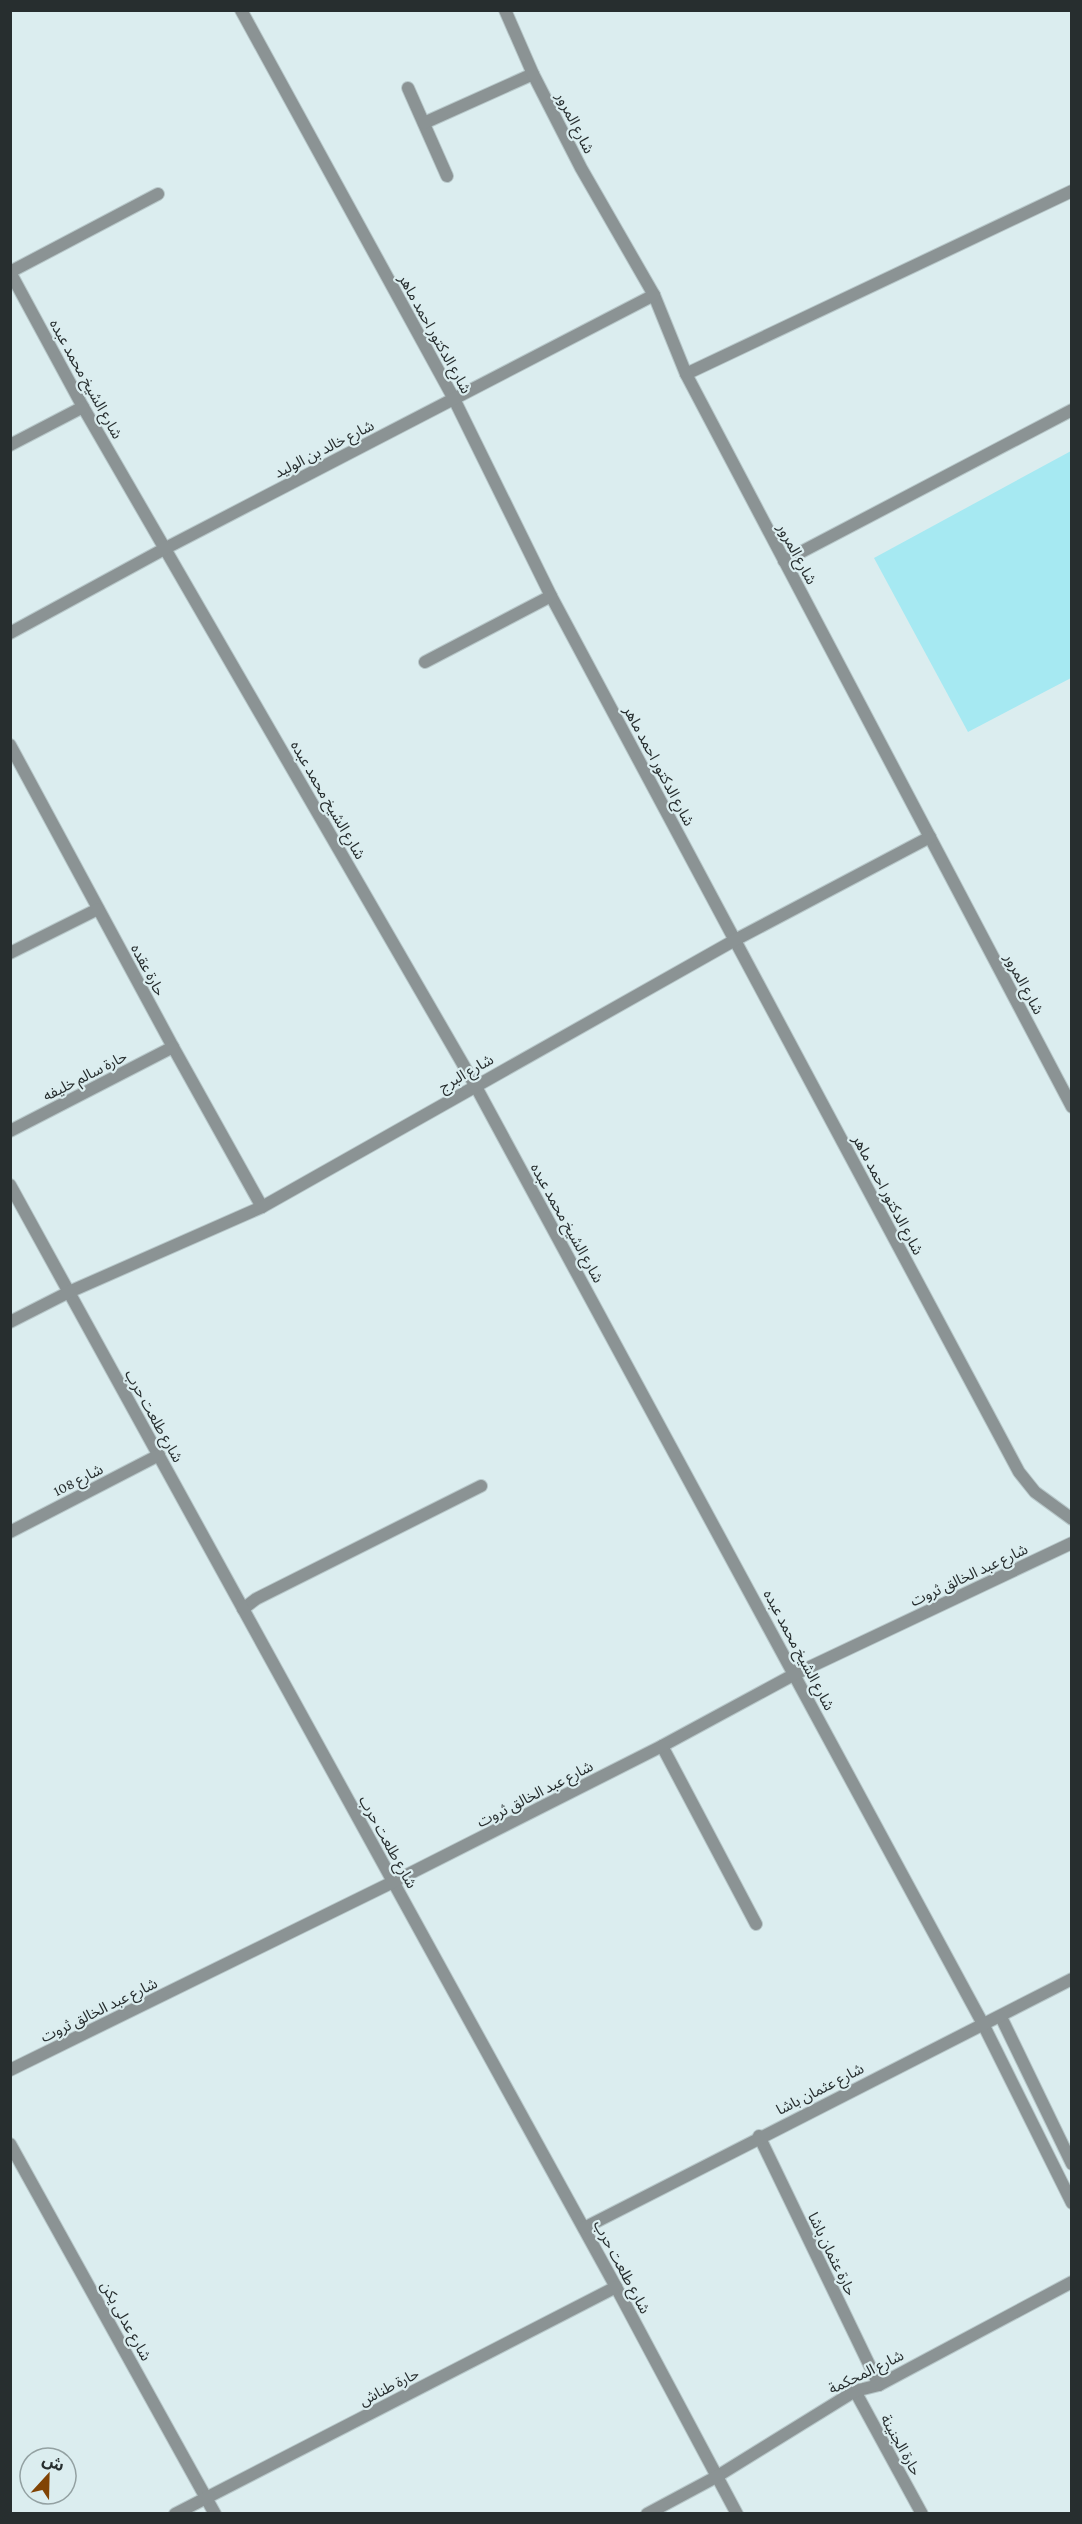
<svg xmlns="http://www.w3.org/2000/svg" width="1082" height="2524" font-family="'Crimson Pro','Noto Sans Arabic',serif">
<style>
.green{fill:#a6e9f2}
.lines{fill:none;stroke-linecap:round;stroke-linejoin:round}
.lane-casing{stroke:#b7c7c9;stroke-width:14}
.street-casing{stroke:#b7c7c9;stroke-width:14}
.lane{stroke:#8b9394;stroke-width:12}
.street{stroke:#8b9394;stroke-width:12}
.labels{text-anchor:middle;dominant-baseline:central;stroke-width:4.5;stroke-linejoin:round;paint-order:stroke}
.street-label{font-size:15px;fill:#272e2f;stroke:#dbedef}
</style>
<rect width="100%" height="100%" fill="#dbedef"/>
<polygon class="green" points="1071,451 1071,678 968,732 874,558"/>
<g class="lines">
<defs>
<g id="lane">
<polyline points="408,88 447,176"/>
<polyline points="424,123 533,74"/>
<polyline points="686,374 1072,191"/>
<polyline points="784,561 1072,410"/>
<polyline points="243,1609 256,1599 481,1486"/>
<polyline points="1001,2017 1072,2164"/>
</g>
<g id="street">
<polyline points="241,10 454,399 551,596 1019,1472 1035,1492 1072,1519"/>
<polyline points="505,10 533,74 581,168 654,295 686,374 1072,1107"/>
<polyline points="10,272 83,407 475,1085 983,2024 1072,2203"/>
<polyline points="10,272 158,194"/>
<polyline points="10,445 83,407"/>
<polyline points="10,633 166,548 654,295"/>
<polyline points="425,662 551,596"/>
<polyline points="10,745 173,1047 262,1207"/>
<polyline points="10,953 98,909"/>
<polyline points="10,1131 173,1047"/>
<polyline points="10,1185 616,2287 737,2514"/>
<polyline points="10,1322 69,1292 262,1207 735,940 930,837"/>
<polyline points="10,1532 159,1455"/>
<polyline points="662,1746 756,1924"/>
<polyline points="10,2070 393,1882 662,1746 795,1674 1072,1543"/>
<polyline points="759,2136 879,2385"/>
<polyline points="10,2144 215,2514"/>
<polyline points="584,2228 1072,1979"/>
<polyline points="855,2391 922,2514"/>
<polyline points="175,2514 616,2287"/>
<polyline points="647,2514 716,2477 855,2391 879,2385 1072,2282"/>
</g>
</defs>
<use href="#lane" class="lane-casing"/>
<use href="#street" class="street-casing"/>
<use href="#lane" class="lane"/>
<use href="#street" class="street"/>
</g>
<g class="labels">
<g class="street-label">
<text transform="translate(575 123) rotate(63)">شارع المرور</text>
<text transform="translate(435 334) rotate(61)">شارع الدكتور احمد ماهر</text>
<text transform="translate(86 379) rotate(61)">شارع الشيخ محمد عبده</text>
<text transform="translate(324 449) rotate(-27)">شارع خالد بن الوليد</text>
<text transform="translate(797 554) rotate(62)">شارع المرور</text>
<text transform="translate(659 766) rotate(62)">شارع الدكتور احمد ماهر</text>
<text transform="translate(328 800) rotate(60)">شارع الشيخ محمد عبده</text>
<text transform="translate(148 970) rotate(62)">حارة عقده</text>
<text transform="translate(1024 984) rotate(62)">شارع المرور</text>
<text transform="translate(466 1073) rotate(-30)">شارع البرج</text>
<text transform="translate(85 1076) rotate(-27)">حارة سالم خليفه</text>
<text transform="translate(888 1195) rotate(62)">شارع الدكتور احمد ماهر</text>
<text transform="translate(567 1223) rotate(61)">شارع الشيخ محمد عبده</text>
<text transform="translate(154 1416) rotate(61)">شارع طلعت حرب</text>
<text transform="translate(78 1480) rotate(-27)">شارع 108</text>
<text transform="translate(969 1575) rotate(-25)">شارع عبد الخالق ثروت</text>
<text transform="translate(799 1650) rotate(62)">شارع الشيخ محمد عبده</text>
<text transform="translate(535 1794) rotate(-27)">شارع عبد الخالق ثروت</text>
<text transform="translate(388 1842) rotate(61)">شارع طلعت حرب</text>
<text transform="translate(99 2010) rotate(-26)">شارع عبد الخالق ثروت</text>
<text transform="translate(820 2089) rotate(-27)">شارع عثمان باشا</text>
<text transform="translate(832 2254) rotate(64)">حارة عثمان باشا</text>
<text transform="translate(622 2267) rotate(62)">شارع طلعت حرب</text>
<text transform="translate(126 2321) rotate(61)">شارع عدلى يكن</text>
<text transform="translate(866 2372) rotate(-26)">شارع المحكمة</text>
<text transform="translate(389 2387) rotate(-27)">حارة طناش</text>
<text transform="translate(901 2445) rotate(61)">حارة الجنينة</text>
</g>
</g>
<rect width="1082" height="2524" fill="none" stroke="#272e2f" stroke-width="24"/>
<g transform="translate(48 2476) rotate(22)"><circle r="28" fill="#dbedef" stroke="#93a1a2" stroke-width="1.5"/>
<path d="M0-4.5L10 22L0 15L-10 22Z" fill="#814304"/>
<text y="-9" font-size="16" font-weight="bold" text-anchor="middle" fill="#272e2f">ش</text>
</g>
</svg>
